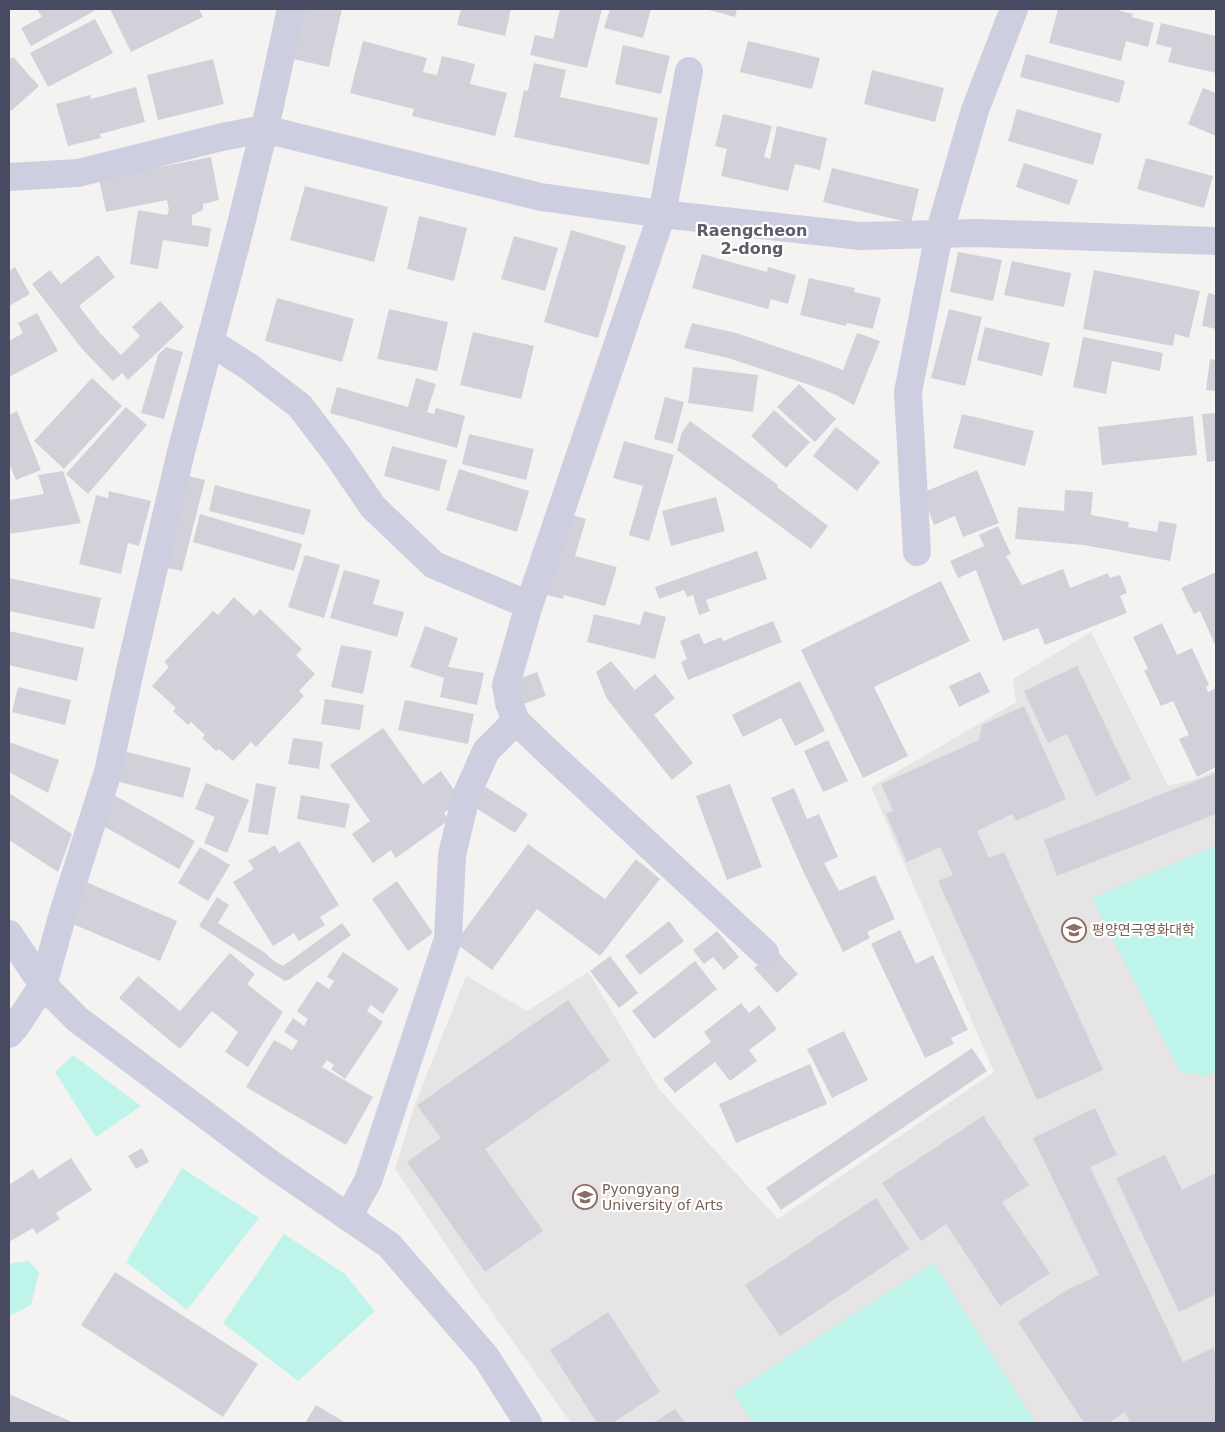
<svg xmlns="http://www.w3.org/2000/svg" width="1225" height="1432" font-family="'DejaVu Sans','Noto Sans KR',sans-serif">
<style>
.education{fill:#e6e4e4}
.green{fill:#bef4ea}
.building{fill:#d2d1da}
.lines{fill:none;stroke-linecap:round;stroke-linejoin:round}
.minor{stroke:#cdcfe0;stroke-width:28}
.labels{text-anchor:middle;dominant-baseline:central;stroke-width:4.5;stroke-linejoin:round;paint-order:stroke}
.education-label{font-size:14px;fill:#785e54;stroke:#fff;text-anchor:start}
.quarter-label{font-size:16px;font-weight:bold;fill:#5e5e68;stroke:#fff}
</style>
<rect width="100%" height="100%" fill="#f5f3f2"/>
<polygon class="education" points="1091,632 1168,786 1196,779 1216,770 1216,1423 571,1423 477,1291 395,1169 415,1104 466,976 527,1011 588,972 658,1088 778,1219 994,1072 871,787 1016,702 1013,679"/>
<g class="green">
<polygon points="1216,846 1216,1072 1208,1076 1180,1072 1092,898"/>
<polygon points="73,1055 141,1106 96,1137 55,1072"/>
<polygon points="182,1168 259,1218 187,1310 126,1262"/>
<polygon points="284,1234 345,1274 375,1311 298,1381 223,1323"/>
<polygon points="29,1261 39,1273 31,1305 9,1316 9,1264"/>
<polygon points="933,1263 1036,1423 753,1423 733,1392"/>
</g>
<g class="building">
<polygon points="37,9 93,9 94,11 31,46 21,28 42,17"/>
<polygon points="110,9 199,9 203,17 131,52"/>
<polygon points="304,9 342,9 329,67 293,59"/>
<polygon points="461,9 511,9 505,36 457,25"/>
<polygon points="560,9 602,9 587,68 530,55 535,35 553,39"/>
<polygon points="610,9 651,9 643,38 604,28"/>
<polygon points="705,9 737,9 735,17"/>
<polygon points="1058,9 1113,9 1133,14 1132,17 1154,23 1148,47 1126,41 1121,61 1049,43"/>
<polygon points="95,19 113,53 48,87 30,53"/>
<polygon points="1161,23 1216,36 1216,73 1168,62 1172,48 1156,44"/>
<polygon points="363,41 427,58 423,72 437,75 442,56 475,64 470,84 507,93 495,136 412,116 414,109 350,93"/>
<polygon points="748,41 820,58 812,89 740,72"/>
<polygon points="623,45 670,56 661,94 615,84"/>
<polygon points="1026,54 1125,81 1119,103 1020,77"/>
<polygon points="9,57 10,59 13,57 39,86 11,111 9,108"/>
<polygon points="213,59 224,104 158,120 147,75"/>
<polygon points="534,63 566,70 560,97 658,118 649,165 514,137 524,90 528,91"/>
<polygon points="872,70 944,88 935,122 864,104"/>
<polygon points="136,87 145,122 100,134 101,138 68,146 56,104 90,95 91,99"/>
<polygon points="1203,88 1216,93 1216,136 1188,124"/>
<polygon points="1017,109 1102,134 1093,165 1008,141"/>
<polygon points="723,114 772,126 764,157 770,159 777,126 827,138 820,170 795,164 788,191 721,176 727,149 715,146"/>
<polygon points="211,157 219,200 203,204 203,210 192,215 192,225 211,228 208,247 163,240 158,269 130,264 138,210 167,215 169,210 167,200 106,212 99,179"/>
<polygon points="1146,158 1213,176 1204,208 1137,189"/>
<polygon points="1024,163 1078,180 1069,205 1016,187"/>
<polygon points="832,168 919,189 911,223 823,202"/>
<polygon points="305,186 388,207 374,262 290,240"/>
<polygon points="419,216 467,228 454,281 407,269"/>
<polygon points="571,230 626,246 598,338 544,322"/>
<polygon points="514,236 558,248 545,291 501,279"/>
<polygon points="958,252 1002,260 993,301 950,292"/>
<polygon points="702,254 767,272 768,267 796,275 788,304 771,299 768,309 692,288"/>
<polygon points="98,255 115,277 79,306 100,333 121,355 140,336 132,327 160,301 184,327 128,380 122,373 113,381 83,350 32,284 50,270 61,284"/>
<polygon points="1012,261 1071,273 1064,307 1004,295"/>
<polygon points="15,267 30,294 9,306 9,271"/>
<polygon points="1094,270 1166,284 1200,291 1189,338 1175,334 1173,346 1083,329"/>
<polygon points="809,278 855,288 854,292 881,298 873,329 847,323 846,326 800,315"/>
<polygon points="1208,293 1216,295 1216,329 1202,326"/>
<polygon points="277,298 354,319 342,362 265,341"/>
<polygon points="389,309 448,322 437,371 377,359"/>
<polygon points="949,309 982,317 965,386 931,378"/>
<polygon points="37,313 58,351 9,377 9,341 23,333 18,323"/>
<polygon points="692,323 736,333 820,361 843,370 857,333 880,341 854,405 834,394 810,385 728,358 684,348"/>
<polygon points="985,327 1050,343 1042,376 977,360"/>
<polygon points="473,332 534,346 521,399 460,385"/>
<polygon points="1083,337 1163,353 1160,371 1112,361 1106,394 1073,387"/>
<polygon points="166,347 183,352 164,419 141,413 158,355"/>
<polygon points="1210,359 1216,360 1216,391 1206,390"/>
<polygon points="693,367 758,375 753,412 688,403"/>
<polygon points="92,378 122,406 64,469 34,441"/>
<polygon points="416,378 436,384 427,412 434,414 436,408 465,416 457,448 330,413 337,387 408,407"/>
<polygon points="799,384 836,419 815,442 777,407"/>
<polygon points="665,397 684,402 673,444 654,439"/>
<polygon points="126,407 147,425 88,494 66,474"/>
<polygon points="774,410 810,442 786,468 751,436"/>
<polygon points="17,411 41,470 16,480 9,463 9,415"/>
<polygon points="1216,413 1216,461 1207,462 1202,414"/>
<polygon points="962,414 1034,431 1025,466 953,448"/>
<polygon points="1193,416 1197,455 1102,465 1098,427"/>
<polygon points="690,421 778,485 777,487 828,526 811,549 677,450 682,432"/>
<polygon points="836,427 880,462 857,491 813,456"/>
<polygon points="469,434 534,449 526,480 462,464"/>
<polygon points="624,441 674,455 649,541 629,535 643,486 613,478"/>
<polygon points="392,446 447,460 439,491 384,476"/>
<polygon points="459,469 529,491 517,532 446,510"/>
<polygon points="977,470 999,523 963,537 955,516 934,525 922,493"/>
<polygon points="63,471 81,523 9,534 9,500 44,494 38,475"/>
<polygon points="184,475 205,480 182,571 162,567"/>
<polygon points="215,485 311,510 304,535 209,511"/>
<polygon points="1065,490 1093,492 1091,515 1129,522 1128,527 1157,532 1159,521 1177,524 1170,561 1084,545 1015,539 1018,507 1064,511"/>
<polygon points="109,491 151,501 139,546 128,543 121,574 79,564 96,495 108,498"/>
<polygon points="716,497 725,531 671,546 662,511"/>
<polygon points="566,513 586,519 575,556 617,567 605,606 564,595 563,599 543,594"/>
<polygon points="200,514 302,544 294,571 193,542"/>
<polygon points="998,526 1011,554 1006,556 1022,585 1063,569 1070,588 1108,573 1110,578 1120,575 1127,593 1120,596 1127,613 1045,645 1038,628 1003,641 976,570 958,578 950,561 984,546 979,535"/>
<polygon points="757,551 767,579 706,600 710,611 699,615 693,595 687,597 684,590 659,599 655,587"/>
<polygon points="305,555 340,565 324,618 288,607"/>
<polygon points="344,570 380,580 373,604 404,612 397,637 330,618"/>
<polygon points="1216,572 1216,647 1200,611 1194,614 1181,588"/>
<polygon points="9,578 101,598 94,629 9,611"/>
<polygon points="941,581 970,641 874,687 908,756 863,778 801,650"/>
<polygon points="234,597 254,616 260,609 302,649 296,655 315,674 299,691 304,696 256,747 251,742 233,761 219,749 216,751 202,738 205,735 191,722 188,725 173,711 176,708 152,686 169,667 164,662 213,611 218,615"/>
<polygon points="644,611 666,617 655,659 587,642 594,614 640,625"/>
<polygon points="773,621 782,642 688,680 681,662 687,659 680,641 699,633 704,644 721,637 723,641"/>
<polygon points="1162,623 1177,655 1192,648 1209,685 1206,687 1208,692 1216,688 1216,767 1197,777 1179,739 1189,735 1173,701 1161,706 1144,670 1148,669 1133,637"/>
<polygon points="425,626 458,638 448,667 484,673 477,705 440,697 444,678 410,667"/>
<polygon points="9,631 84,648 77,681 9,665"/>
<polygon points="341,645 372,651 363,694 331,687"/>
<polygon points="611,661 635,690 655,674 675,698 654,715 693,763 672,780 607,699 596,672"/>
<polygon points="1077,666 1131,779 1096,796 1067,734 1048,743 1024,691"/>
<polygon points="537,672 546,696 521,705 512,681"/>
<polygon points="980,672 990,692 959,707 949,686"/>
<polygon points="800,681 825,731 795,746 781,718 743,737 732,715"/>
<polygon points="18,687 71,700 65,725 12,712"/>
<polygon points="325,699 364,705 360,730 321,724"/>
<polygon points="405,700 474,714 468,744 398,730"/>
<polygon points="1024,706 1066,799 1016,821 1012,814 977,831 989,858 1004,852 1103,1070 1037,1100 938,881 953,875 940,847 907,862 886,814 893,811 881,784 979,740 982,725"/>
<polygon points="383,728 423,784 441,771 461,800 444,813 449,820 396,858 391,850 373,863 352,834 370,821 330,765"/>
<polygon points="293,738 323,742 319,769 288,764"/>
<polygon points="828,740 848,781 823,792 804,751"/>
<polygon points="9,742 59,760 48,793 9,772"/>
<polygon points="123,751 191,768 183,798 116,781"/>
<polygon points="1216,773 1216,814 1057,876 1044,840"/>
<polygon points="206,783 249,800 227,853 204,843 215,817 195,809"/>
<polygon points="256,783 276,787 268,835 248,832"/>
<polygon points="730,784 762,867 727,880 696,796"/>
<polygon points="486,787 528,814 515,833 474,807"/>
<polygon points="794,788 807,819 819,814 838,857 824,863 839,891 875,875 895,919 867,932 870,938 843,952 803,871 771,798"/>
<polygon points="9,793 72,834 58,872 9,840"/>
<polygon points="114,795 195,841 179,869 98,823"/>
<polygon points="301,795 350,804 345,828 297,819"/>
<polygon points="299,841 339,905 320,917 325,925 299,941 294,933 273,946 233,882 254,869 248,861 275,845 279,853"/>
<polygon points="528,844 605,899 636,859 660,879 600,956 537,909 492,970 455,943"/>
<polygon points="200,847 230,865 208,901 178,883"/>
<polygon points="397,881 433,933 408,951 372,899"/>
<polygon points="86,882 177,921 160,961 68,922"/>
<polygon points="217,897 229,905 218,923 264,952 274,961 283,966 342,923 351,935 290,979 285,981 199,926"/>
<polygon points="669,921 684,941 640,975 625,956"/>
<polygon points="900,930 916,964 933,955 968,1030 951,1038 954,1044 925,1058 871,944"/>
<polygon points="717,931 739,957 724,970 713,957 704,964 693,950"/>
<polygon points="775,949 798,974 777,993 754,968"/>
<polygon points="343,952 399,989 383,1014 371,1005 367,1011 383,1022 345,1079 331,1069 334,1065 327,1060 322,1067 373,1097 346,1145 246,1087 274,1040 292,1050 298,1041 284,1032 293,1018 304,1026 308,1019 297,1011 317,981 329,989 334,981 327,977"/>
<polygon points="230,953 255,974 247,984 283,1012 248,1067 225,1052 238,1032 212,1011 180,1049 119,998 138,976 180,1011"/>
<polygon points="610,956 638,993 619,1008 590,971"/>
<polygon points="695,961 717,989 654,1039 632,1011"/>
<polygon points="568,1000 610,1061 485,1149 543,1231 485,1272 407,1162 441,1138 417,1105"/>
<polygon points="741,1003 749,1013 759,1005 777,1029 749,1050 757,1061 730,1081 715,1062 675,1093 663,1079 711,1042 704,1032"/>
<polygon points="844,1031 868,1080 832,1098 807,1049"/>
<polygon points="972,1048 987,1071 781,1210 766,1188"/>
<polygon points="810,1064 827,1104 736,1143 719,1104"/>
<polygon points="1095,1108 1117,1155 1090,1167 1183,1362 1213,1348 1216,1354 1216,1378 1214,1379 1216,1384 1216,1423 1169,1423 1168,1421 1164,1423 1130,1423 1125,1412 1108,1423 1084,1423 1018,1322 1067,1290 1099,1275 1033,1138"/>
<polygon points="983,1116 1029,1185 1002,1202 1050,1273 1000,1306 946,1224 921,1241 882,1183"/>
<polygon points="142,1148 149,1162 136,1169 128,1156"/>
<polygon points="1165,1155 1182,1190 1216,1173 1216,1260 1215,1261 1216,1263 1216,1294 1179,1312 1116,1178"/>
<polygon points="71,1158 92,1190 56,1213 60,1219 36,1234 33,1228 9,1242 9,1185 33,1169 39,1179"/>
<polygon points="876,1198 909,1249 780,1336 745,1285"/>
<polygon points="115,1272 258,1364 223,1417 81,1325"/>
<polygon points="608,1312 660,1392 612,1423 597,1423 550,1350"/>
<polygon points="9,1394 74,1423 9,1423"/>
<polygon points="316,1405 346,1423 305,1423"/>
<polygon points="675,1409 685,1423 653,1423"/>
</g>
<g class="lines">
<g class="minor">
<polyline points="689,71 662,214 529,605 506,685 509,703 516,721 543,747 765,953"/>
<polyline points="9,177 78,173 222,137 264,129 541,197 662,214 860,236 976,233 1216,241"/>
<polyline points="210,342 248,366 300,406 338,456 373,507 434,565 529,605"/>
<polyline points="917,552 908,392 939,234 975,110 1014,9"/>
<polyline points="9,934 43,985 77,1019 271,1164 389,1245 486,1357 528,1423"/>
<polyline points="9,1034 16,1026 43,985 64,910 108,772 131,666 181,452 238,236 269,110 291,9"/>
<polyline points="348,1217 368,1181 448,939 452,855 466,796 486,751 516,721"/>
</g>
</g>
<defs>
<symbol id="university-ring" viewBox="-11 -11 22 22"><circle r="9.5" fill="#fff" stroke="#8d6e63" stroke-width="1.5"/><path d="M0-5L7-2L0 1L-7-2ZM-4 1L0 2.5L4 1V4Q0 6-4 4Z" fill="#8d6e63"/></symbol>
</defs>
<g fill-rule="evenodd">
<use href="#university-ring" x="1060" y="916" width="28" height="28"/>
<use href="#university-ring" x="571" y="1183" width="28" height="28"/>
</g>
<g class="labels">
<g class="education-label">
<text x="1092" y="930">평양연극영화대학</text>
<text x="602" y="1189">Pyongyang<tspan x="602" dy="16">University of Arts</tspan></text>
</g>
<g class="quarter-label">
<text x="752" y="230">Raengcheon<tspan x="752" dy="18">2-dong</tspan></text>
</g>
</g>
<rect width="1225" height="1432" fill="none" stroke="#484a62" stroke-width="20"/>
</svg>
